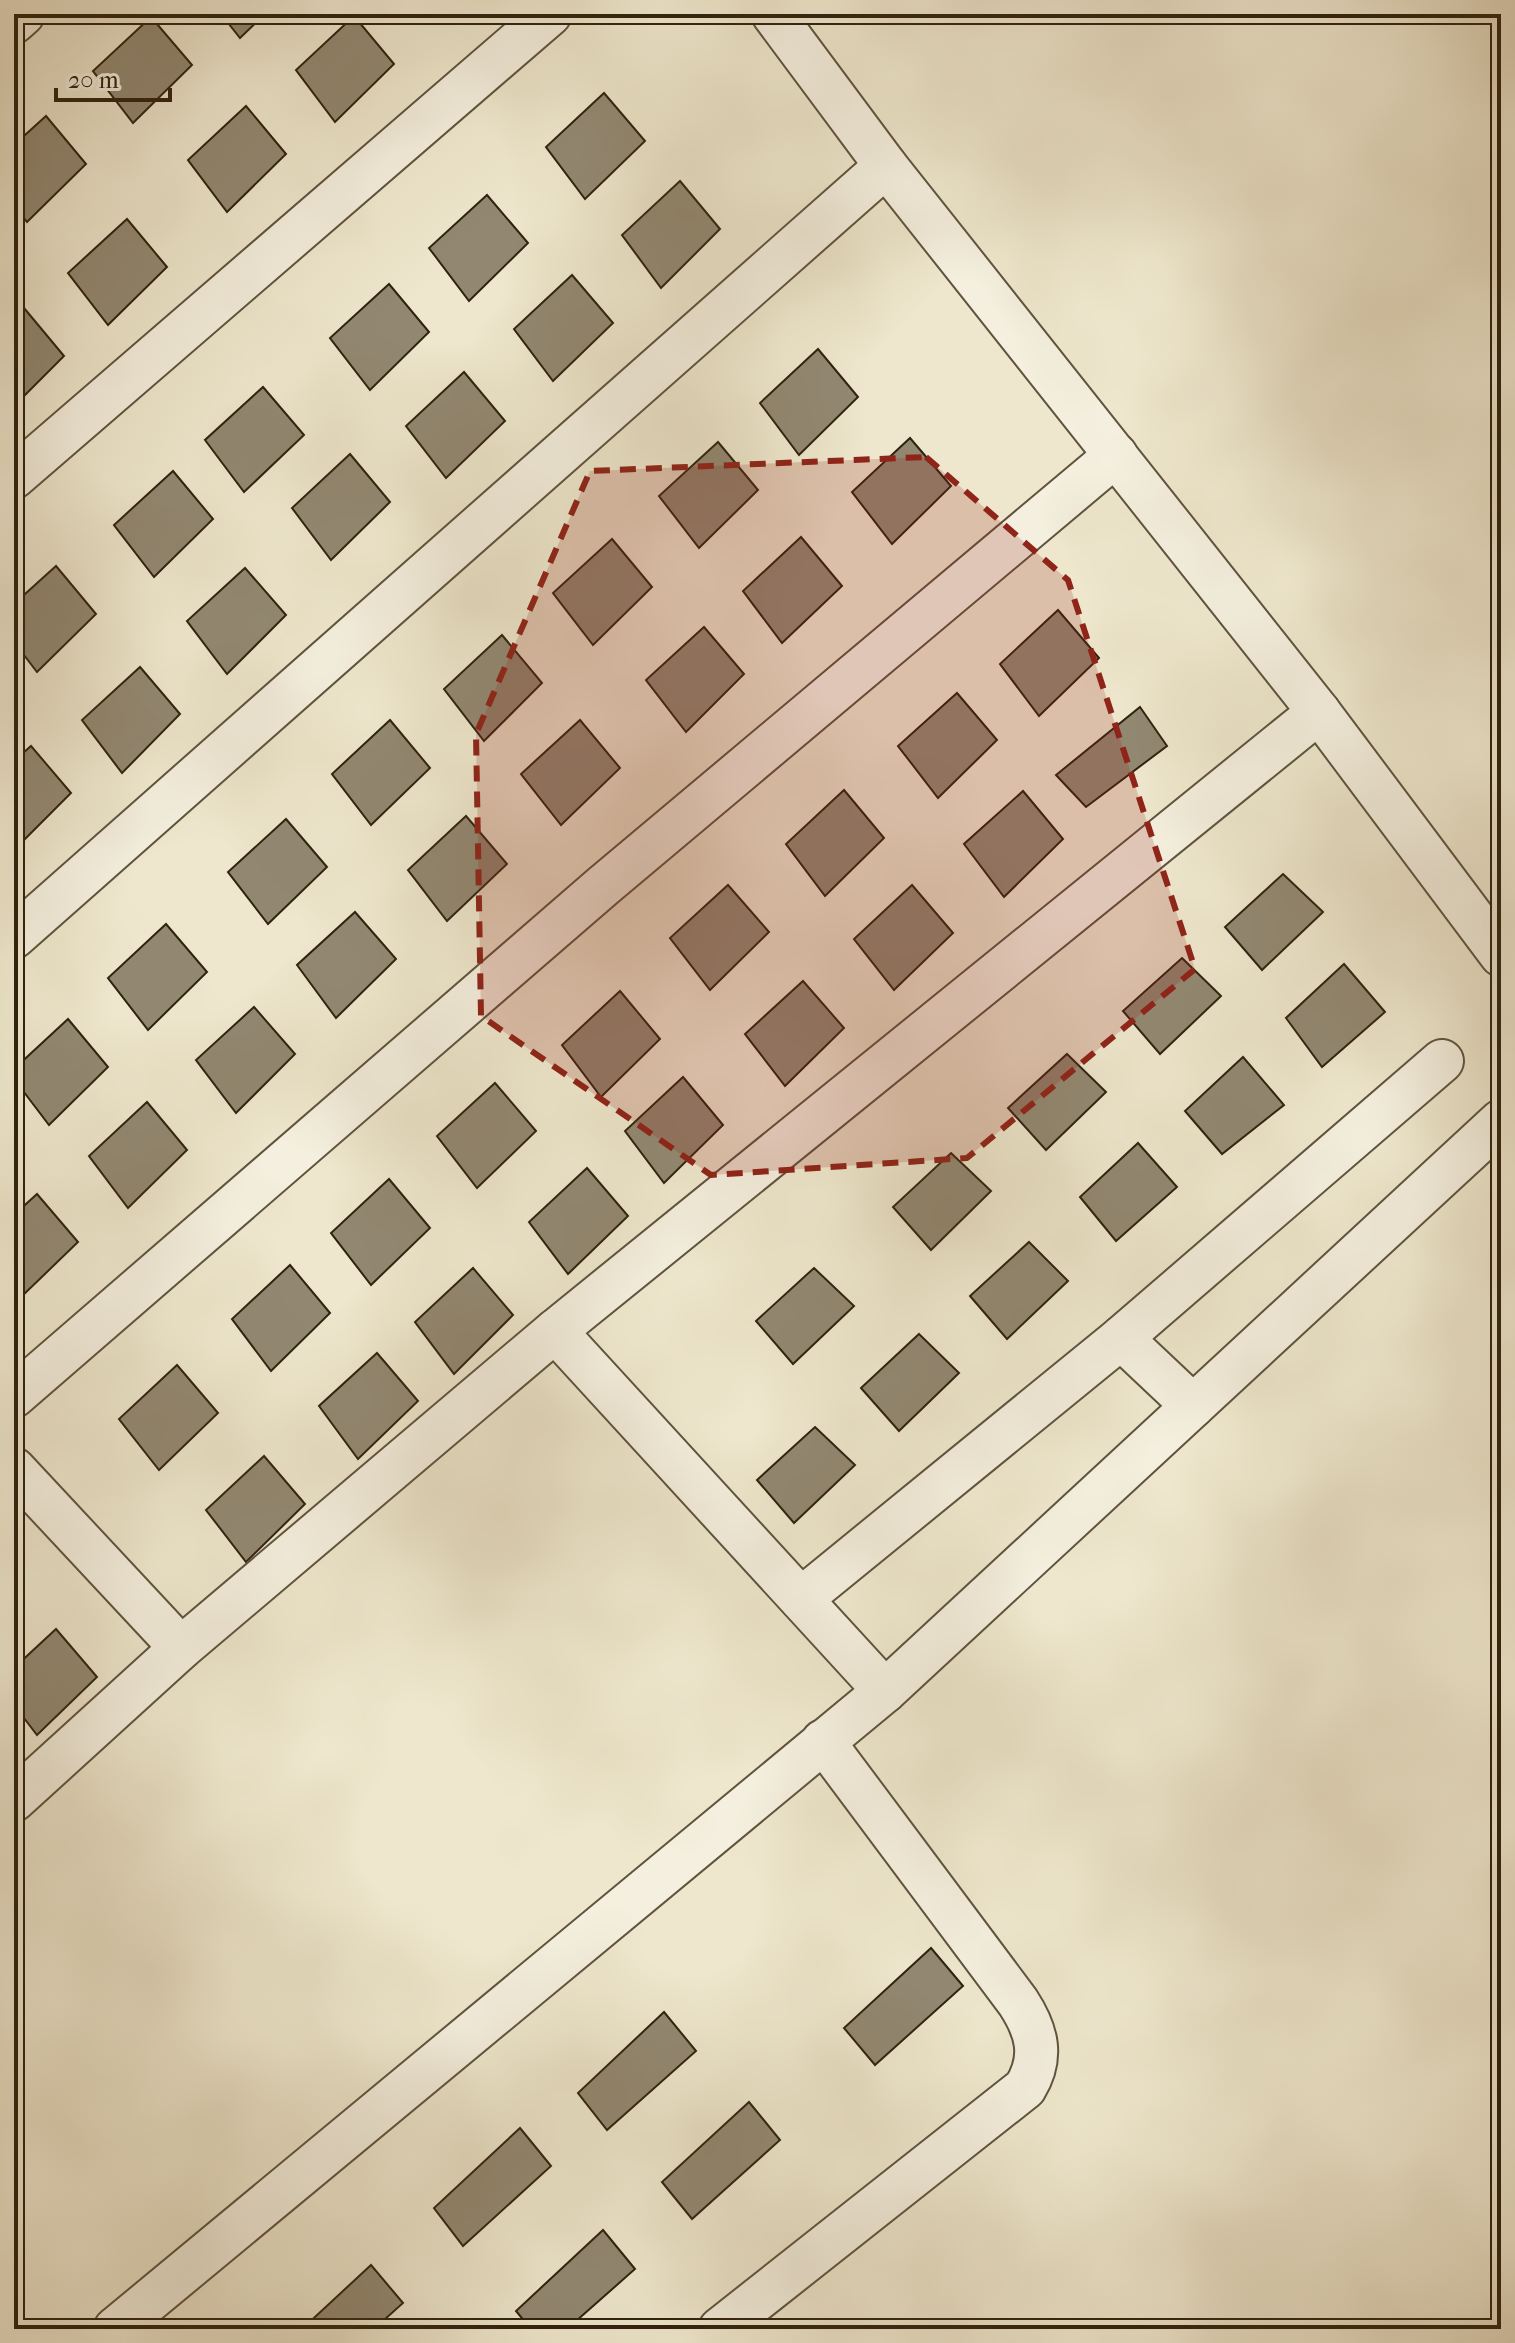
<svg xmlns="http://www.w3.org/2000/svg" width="1515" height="2343" font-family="'IM FELL French Canon',serif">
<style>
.building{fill:#928872;stroke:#2f220f;stroke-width:2}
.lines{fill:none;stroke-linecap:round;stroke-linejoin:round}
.minor-casing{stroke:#5f533e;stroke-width:46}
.minor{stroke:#f4efde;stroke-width:42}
.marked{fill:#8f2418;fill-opacity:0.2;stroke:#8f2418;stroke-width:6;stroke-dasharray:16 10;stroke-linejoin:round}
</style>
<rect width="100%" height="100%" fill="#eee7cd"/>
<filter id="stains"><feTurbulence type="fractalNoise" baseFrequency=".0025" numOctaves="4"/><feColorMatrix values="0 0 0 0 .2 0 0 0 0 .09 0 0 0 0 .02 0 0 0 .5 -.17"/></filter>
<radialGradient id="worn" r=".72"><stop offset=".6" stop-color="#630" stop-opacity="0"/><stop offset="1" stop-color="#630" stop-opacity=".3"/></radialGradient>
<g class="building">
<polygon points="221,14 265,14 240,38"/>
<polygon points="354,16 394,64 335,122 296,70"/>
<polygon points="151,17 192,65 133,123 93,71"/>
<polygon points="604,93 645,141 585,199 546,147"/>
<polygon points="246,106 286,154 227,212 188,160"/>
<polygon points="46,116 86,164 27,222 14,205 14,145"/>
<polygon points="680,181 720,229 661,288 622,235"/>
<polygon points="487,195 528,243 469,301 429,248"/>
<polygon points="127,219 167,267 108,325 68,273"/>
<polygon points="572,275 613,323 553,381 514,329"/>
<polygon points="389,284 429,332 370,390 330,338"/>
<polygon points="24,308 64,356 14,406 14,318"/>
<polygon points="818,349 858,397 799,455 760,403"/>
<polygon points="464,372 505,421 446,478 406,426"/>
<polygon points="263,387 304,435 244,492 205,440"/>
<polygon points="910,438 951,486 892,544 852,492"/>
<polygon points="718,442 758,490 699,548 659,496"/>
<polygon points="350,454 390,502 331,560 292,508"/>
<polygon points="173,471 213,519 154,577 114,525"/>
<polygon points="801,537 842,586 782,643 743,591"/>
<polygon points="612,539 652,587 593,645 553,593"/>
<polygon points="56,566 96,614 37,672 14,642 14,604"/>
<polygon points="245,568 286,615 227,674 187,621"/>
<polygon points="1058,610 1099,658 1039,716 1000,664"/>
<polygon points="704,627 744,674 686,732 646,680"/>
<polygon points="502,635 542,683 484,741 444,689"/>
<polygon points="140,667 180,714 122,773 82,720"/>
<polygon points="957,693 997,740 938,798 898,746"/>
<polygon points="1140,707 1167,746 1086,807 1056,775"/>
<polygon points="390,720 430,768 371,825 332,774"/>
<polygon points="580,720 620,768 561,825 521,774"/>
<polygon points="31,746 71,793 14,850 14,761"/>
<polygon points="844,790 884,838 825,896 786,844"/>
<polygon points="1023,791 1063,839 1004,897 964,844"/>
<polygon points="466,816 507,864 447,921 408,870"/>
<polygon points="286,819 327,867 268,924 228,872"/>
<polygon points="1283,874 1323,912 1262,970 1225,927"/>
<polygon points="728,885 769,932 710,990 670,938"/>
<polygon points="912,885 953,933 894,990 854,939"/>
<polygon points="355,912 396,959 336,1018 297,965"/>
<polygon points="166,924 207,972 148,1030 108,978"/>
<polygon points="1182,958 1221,996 1160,1054 1123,1011"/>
<polygon points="1344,964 1385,1012 1322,1067 1286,1018"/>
<polygon points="803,981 844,1028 785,1086 745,1034"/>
<polygon points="620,991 660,1039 601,1097 562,1045"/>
<polygon points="254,1007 295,1054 236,1113 196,1060"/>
<polygon points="68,1019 108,1067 49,1125 14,1079 14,1069"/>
<polygon points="1067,1054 1106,1092 1046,1150 1008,1108"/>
<polygon points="1243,1057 1284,1105 1222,1154 1185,1111"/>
<polygon points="683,1077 723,1125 664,1183 625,1131"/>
<polygon points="495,1083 536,1131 477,1188 437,1136"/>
<polygon points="147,1102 187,1150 128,1208 89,1156"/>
<polygon points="1138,1143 1177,1187 1116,1241 1080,1197"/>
<polygon points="951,1153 991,1191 931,1250 893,1207"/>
<polygon points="587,1168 628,1216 568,1274 529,1222"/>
<polygon points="389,1179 430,1228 371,1285 331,1233"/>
<polygon points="37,1194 78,1242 18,1300 14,1294 14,1215"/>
<polygon points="1029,1242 1068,1281 1007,1339 970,1296"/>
<polygon points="290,1265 330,1313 271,1371 232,1319"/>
<polygon points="473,1268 513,1315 454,1374 415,1322"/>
<polygon points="814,1268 854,1306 793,1364 756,1321"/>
<polygon points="919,1334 959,1373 899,1431 861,1388"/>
<polygon points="377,1353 418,1401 358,1459 319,1406"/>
<polygon points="177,1365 218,1413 159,1470 119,1419"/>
<polygon points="815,1427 855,1465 794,1523 757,1480"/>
<polygon points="264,1456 305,1504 246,1562 206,1510"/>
<polygon points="56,1629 97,1677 37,1735 14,1705 14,1668"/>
<polygon points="931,1948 963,1986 875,2065 844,2028"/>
<polygon points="664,2012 696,2051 607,2130 578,2093"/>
<polygon points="749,2102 780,2140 692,2219 662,2182"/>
<polygon points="520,2128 551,2166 463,2246 434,2208"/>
<polygon points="603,2230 635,2269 567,2329 531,2329 516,2311"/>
<polygon points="371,2265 403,2303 374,2329 302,2329"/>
</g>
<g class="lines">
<defs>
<g id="minor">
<polyline points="773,14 886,166 1319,712 1501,955"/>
<polyline points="14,22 23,14"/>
<polyline points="14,477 550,14"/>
<polyline points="14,937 886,166"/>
<polyline points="555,1331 1319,712"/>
<polyline points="1121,1338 1193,1406"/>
<polyline points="14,1396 603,886 1116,455"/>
<polyline points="14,1469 181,1648"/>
<polyline points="801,1599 1121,1338 1442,1061"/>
<polyline points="14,1800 181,1648 555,1331 885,1691"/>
<polyline points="115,2329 885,1691 1501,1121"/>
<path d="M720,2329l305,-241c19,-31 12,-57 -7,-86l-195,-261"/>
</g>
</defs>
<use href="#minor" class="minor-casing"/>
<use href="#minor" class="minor"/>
</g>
<path class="marked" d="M926,457l142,123 127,389 -228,189 -256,17 -230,-159 -5,-282 114,-263z"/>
<rect width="1515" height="2343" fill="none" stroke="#eee7cd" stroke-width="48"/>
<rect x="16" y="16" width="1483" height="2311" fill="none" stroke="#2f220f" stroke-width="4"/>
<rect x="24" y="24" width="1467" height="2295" fill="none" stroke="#2f220f" stroke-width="2"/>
<path d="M56 88v12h114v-12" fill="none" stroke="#2f220f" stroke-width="4"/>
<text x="68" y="88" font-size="24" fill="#2f220f" stroke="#f4efde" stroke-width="6" paint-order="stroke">20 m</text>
<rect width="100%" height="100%" filter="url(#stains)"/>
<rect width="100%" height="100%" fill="url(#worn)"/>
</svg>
